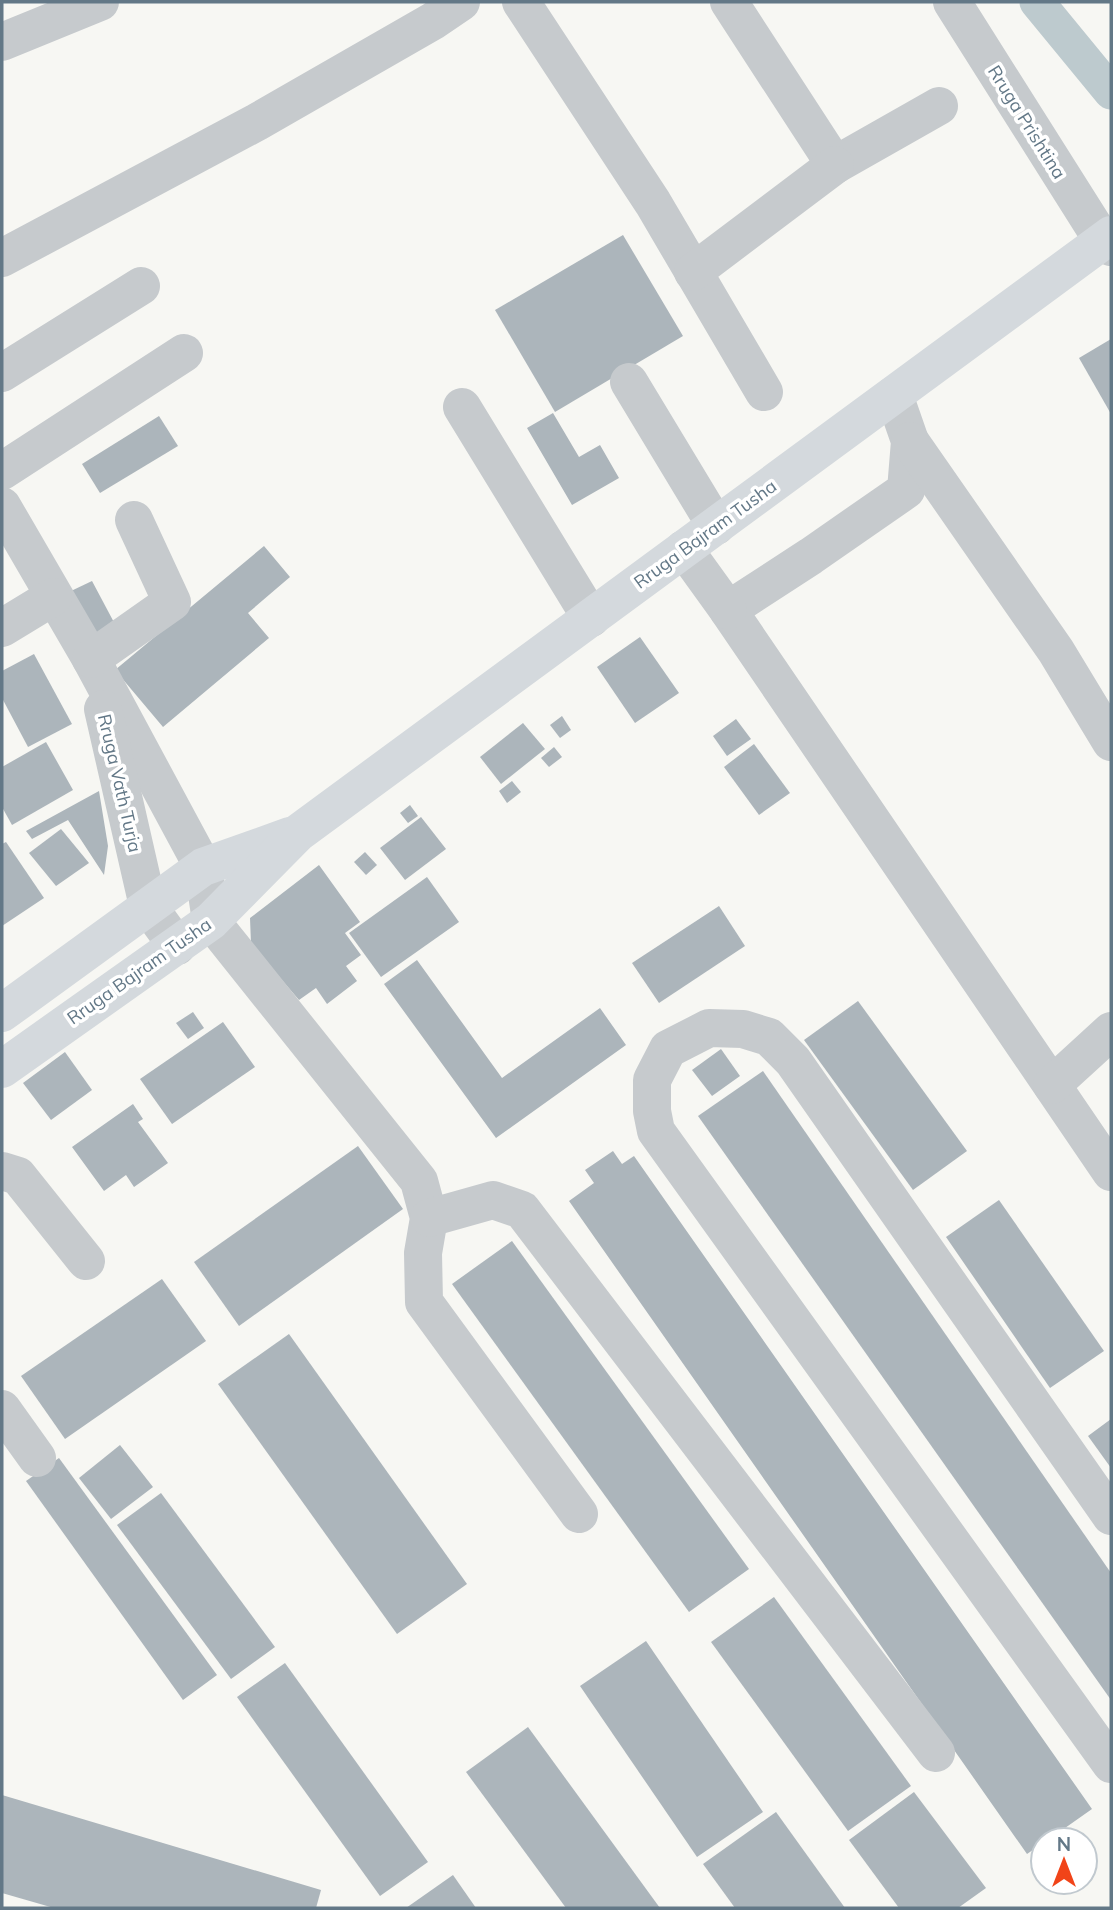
<svg xmlns="http://www.w3.org/2000/svg" width="1113" height="1910" font-family="Mulish,sans-serif">
<style>
.lines{fill:none;stroke-linecap:round;stroke-linejoin:round}
.canal{stroke:#bdcace;stroke-width:35}
.building{fill:#acb5bb}
.minor{stroke:#c6cacd;stroke-width:38}
.major{stroke:#d4d9dd;stroke-width:38}
.labels{text-anchor:middle;dominant-baseline:central;stroke-width:7;stroke-linejoin:round;paint-order:stroke}
.street-label{font-size:18px;fill:#637887;stroke:#fff}
</style>
<rect width="100%" height="100%" fill="#f7f7f3"/>
<g class="lines">
<polyline class="canal" points="1037,2 1111,92"/>
</g>
<g class="building">
<polygon points="623,235 683,336 555,412 495,310"/>
<polygon points="1111,339 1111,414 1079,358"/>
<polygon points="553,413 579,457 600,445 619,478 572,505 527,428"/>
<polygon points="159,416 178,446 100,493 82,464"/>
<polygon points="264,546 290,577 248,613 269,638 163,727 115,670"/>
<polygon points="92,581 117,628 95,638 71,591"/>
<polygon points="640,637 679,693 635,723 597,667"/>
<polygon points="34,654 72,724 28,747 2,698 2,671"/>
<polygon points="562,716 571,730 560,738 550,725"/>
<polygon points="736,719 751,739 727,756 713,736"/>
<polygon points="523,723 545,749 501,784 480,757"/>
<polygon points="46,742 73,790 12,825 2,807 2,767"/>
<polygon points="754,744 790,793 759,815 724,767"/>
<polygon points="554,747 562,757 549,767 541,758"/>
<polygon points="512,781 521,792 507,803 499,791"/>
<polygon points="99,791 108,846 104,875 68,820 32,839 26,831"/>
<polygon points="410,805 418,816 408,823 400,813"/>
<polygon points="421,817 446,849 405,880 380,848"/>
<polygon points="61,829 89,863 56,886 29,853"/>
<polygon points="6,842 44,898 2,926 2,844"/>
<polygon points="365,852 377,865 366,875 354,862"/>
<polygon points="319,865 360,922 345,933 361,955 346,966 357,981 327,1004 316,988 299,1000 251,944 250,918"/>
<polygon points="427,877 459,922 381,977 349,933"/>
<polygon points="719,906 745,946 659,1003 632,963"/>
<polygon points="417,960 502,1078 600,1008 626,1045 496,1138 384,984"/>
<polygon points="858,1001 967,1151 913,1190 804,1040"/>
<polygon points="193,1012 204,1028 188,1039 176,1023"/>
<polygon points="223,1022 255,1067 172,1124 140,1079"/>
<polygon points="721,1049 740,1076 712,1096 692,1070"/>
<polygon points="65,1052 92,1090 51,1120 23,1083"/>
<polygon points="763,1071 1111,1573 1111,1700 698,1116"/>
<polygon points="133,1104 143,1119 138,1122 168,1163 134,1187 126,1175 104,1191 72,1147"/>
<polygon points="358,1146 403,1209 239,1326 194,1262"/>
<polygon points="613,1151 622,1164 634,1156 1092,1809 1048,1840 1043,1840 1043,1843 1027,1854 569,1201 594,1183 585,1170"/>
<polygon points="999,1200 1104,1351 1050,1388 946,1237"/>
<polygon points="512,1241 749,1569 689,1612 452,1284"/>
<polygon points="162,1279 206,1341 65,1439 21,1376"/>
<polygon points="289,1334 467,1584 397,1634 218,1384"/>
<polygon points="1111,1419 1111,1468 1088,1436"/>
<polygon points="120,1445 153,1487 111,1519 79,1478"/>
<polygon points="59,1458 217,1675 183,1700 26,1481"/>
<polygon points="161,1493 275,1647 231,1679 117,1525"/>
<polygon points="774,1597 911,1786 848,1831 711,1642"/>
<polygon points="646,1641 763,1812 697,1857 580,1686"/>
<polygon points="285,1663 428,1862 380,1896 237,1697"/>
<polygon points="528,1727 660,1908 566,1908 466,1772"/>
<polygon points="914,1792 986,1888 958,1908 899,1908 849,1840"/>
<polygon points="2,1795 321,1890 316,1908 54,1908 2,1893"/>
<polygon points="776,1812 845,1908 735,1908 703,1864"/>
<polygon points="453,1875 476,1908 406,1908"/>
</g>
<g class="lines">
<g class="minor">
<polyline points="521,2 653,203 764,392"/>
<polyline points="729,2 835,165 939,106"/>
<polyline points="952,2 1103,241 1111,247"/>
<polyline points="2,42 100,2"/>
<polyline points="2,258 257,122 433,21 461,2"/>
<polyline points="693,272 835,165"/>
<polyline points="2,373 141,286"/>
<polyline points="629,382 716,526"/>
<polyline points="894,395 910,441 906,490 811,556 728,610 1111,1172"/>
<polyline points="462,407 591,618"/>
<polyline points="910,441 1056,651 1111,742"/>
<polyline points="2,471 184,353"/>
<polyline points="2,506 91,659 203,867 211,921 419,1181 429,1218 423,1253 424,1302 579,1514"/>
<polyline points="684,549 728,610"/>
<polyline points="2,628 53,597"/>
<polyline points="91,659 172,602 134,520"/>
<polyline points="103,709 148,906 177,946"/>
<polyline points="1052,1085 1111,1031"/>
<polyline points="2,1171 18,1176 86,1261"/>
<polyline points="429,1218 493,1200 522,1210 936,1753"/>
<polyline points="2,1409 37,1458"/>
<polyline points="1111,1516 793,1061 769,1037 743,1029 709,1028 668,1049 652,1080 652,1111 656,1131 1111,1764"/>
</g>
<g class="major">
<polyline points="2,1013 203,867 290,836"/>
<polyline points="2,1069 211,921 298,833 1111,235"/>
</g>
</g>
<g class="labels">
<g class="street-label">
<text transform="translate(1027 122) rotate(58)">Rruga Prishtina</text>
<text transform="translate(705 534) rotate(-36)">Rruga Bajram Tusha</text>
<text transform="translate(120 783) rotate(77)">Rruga Vath Turja</text>
<text transform="translate(139 971) rotate(-35)">Rruga Bajram Tusha</text>
</g>
</g>
<rect width="1113" height="1910" fill="none" stroke="#637887" stroke-width="7"/>
<g transform="translate(1064 1861)"><circle r="33" fill="#ffffff" stroke="#c1c9cf" stroke-width="2"/>
<path d="M0-5L12 26L0 18L-12 26Z" fill="#f14419"/>
<text y="-10" font-size="19" font-weight="bold" text-anchor="middle" fill="#637887">N</text>
</g>
</svg>
